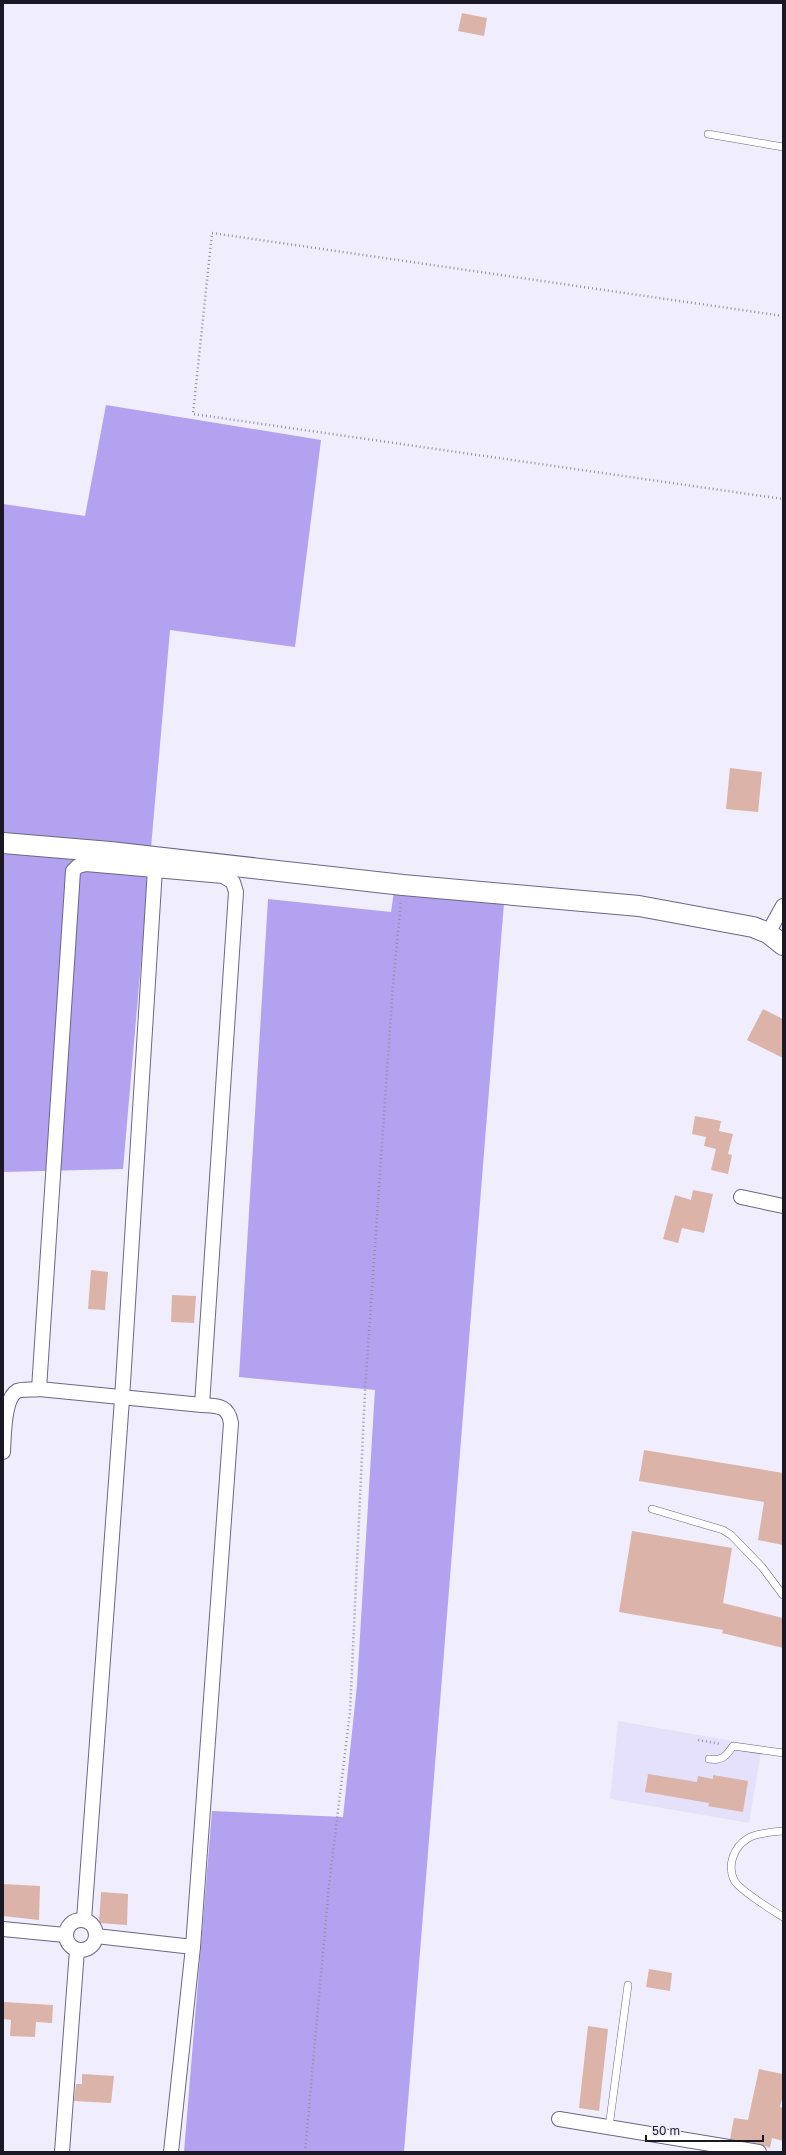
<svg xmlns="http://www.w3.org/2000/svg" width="786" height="2155" font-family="'Golos Text',sans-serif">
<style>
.built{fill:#e5e1fb}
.forest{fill:#b3a2ef}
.building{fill:#dbb3a8}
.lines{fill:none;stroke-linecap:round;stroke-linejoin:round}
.lane-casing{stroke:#6c6686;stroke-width:8}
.street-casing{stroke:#6c6686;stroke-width:16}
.secondary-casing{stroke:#6c6686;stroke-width:22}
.path{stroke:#92909d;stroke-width:2.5;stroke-dasharray:1 3;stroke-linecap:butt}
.lane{stroke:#fff;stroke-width:7}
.street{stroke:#fff;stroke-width:14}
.secondary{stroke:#fff;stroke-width:20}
</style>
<rect width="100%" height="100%" fill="#f0eefd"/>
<polygon class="built" points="618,1721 762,1746 749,1823 610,1799"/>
<g class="forest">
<polygon points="106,405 321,440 295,647 170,630 123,1169 3,1172 3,504 85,516"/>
<polygon points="394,891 504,903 404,2152 184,2152 212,1811 343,1817 357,1685 375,1390 239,1377 268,899 391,912"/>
</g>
<g class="building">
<polygon points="462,13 487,18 484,36 458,31"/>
<polygon points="730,768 762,772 758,812 726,809"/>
<polygon points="763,1009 783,1019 783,1058 747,1040"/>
<polygon points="695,1116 721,1121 719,1131 733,1134 728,1154 732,1155 728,1174 711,1170 716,1149 704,1146 706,1137 692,1134"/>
<polygon points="693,1190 713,1194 704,1233 682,1228 678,1243 663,1239 675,1195 691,1200"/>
<polygon points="91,1270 108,1272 105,1310 88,1309"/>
<polygon points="172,1295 196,1296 194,1323 171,1322"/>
<polygon points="644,1450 783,1473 783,1545 758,1540 764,1502 639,1481"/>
<polygon points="632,1531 732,1548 723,1603 783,1618 783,1648 722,1633 723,1630 619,1612"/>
<polygon points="648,1774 697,1782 698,1776 713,1779 713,1775 748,1781 743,1812 708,1806 709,1803 645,1792"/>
<polygon points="3,1884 40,1886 39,1920 3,1916"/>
<polygon points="101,1892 128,1894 127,1925 99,1923"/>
<polygon points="649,1969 672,1973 670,1991 646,1987"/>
<polygon points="4,2002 53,2005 52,2023 36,2022 35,2037 10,2036 11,2020 3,2019"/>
<polygon points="588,2026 608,2029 599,2111 579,2108"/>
<polygon points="759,2069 783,2074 783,2094 780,2107 783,2108 783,2141 772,2138 770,2148 760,2144 730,2139 734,2118 748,2120"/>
<polygon points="82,2074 114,2076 111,2103 74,2101 76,2084 82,2084"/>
</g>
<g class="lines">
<defs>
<g id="lane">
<polyline points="708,134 783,147"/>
<polyline points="652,1509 723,1530 731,1535 762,1567 783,1595"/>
<path d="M709,1759c14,2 17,-3 24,-13l50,7"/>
<path d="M783,1831c-10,1 -28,2 -36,8 -13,8 -20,26 -13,41 5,10 38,30 49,37"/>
<polyline points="609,2127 628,1985"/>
</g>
<g id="street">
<polyline points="768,933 783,906"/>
<polyline points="741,1197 783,1206"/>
<polyline points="39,1389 202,1405"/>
<path d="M3,1452c1,-14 0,-53 14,-61 5,-2 16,-1 22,-2l34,-518 5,-5 8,-2 137,12 10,6 3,10 -34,513c16,1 26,0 29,18l-38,524 -22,205"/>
<circle cx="81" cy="1935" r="15"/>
<polyline points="84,1920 122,1399 155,869"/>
<polyline points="3,1929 65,1935"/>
<polyline points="96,1936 193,1947"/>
<polyline points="559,2119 759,2152"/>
<polyline points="62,2152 77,1950"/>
</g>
<polyline id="secondary" points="3,843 110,852 403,885 639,906 753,927 768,933 783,945"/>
</defs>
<use href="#lane" class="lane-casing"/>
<use href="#street" class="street-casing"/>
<use href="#secondary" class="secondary-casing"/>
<g class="path">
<polyline points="783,316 212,233 193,414 783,499"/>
<polyline points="698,1740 721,1744"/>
<polyline points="305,2152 329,1885 350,1712 365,1391 393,984 401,902"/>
</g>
<use href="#lane" class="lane"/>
<use href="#street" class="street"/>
<use href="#secondary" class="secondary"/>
</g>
<rect width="786" height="2155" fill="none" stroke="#1a1824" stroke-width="8"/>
<path d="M646 2135v6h117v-6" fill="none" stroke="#1a1824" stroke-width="2"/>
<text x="652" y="2135" font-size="12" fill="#1a1824" stroke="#f0eefd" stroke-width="3" paint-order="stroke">50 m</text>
</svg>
